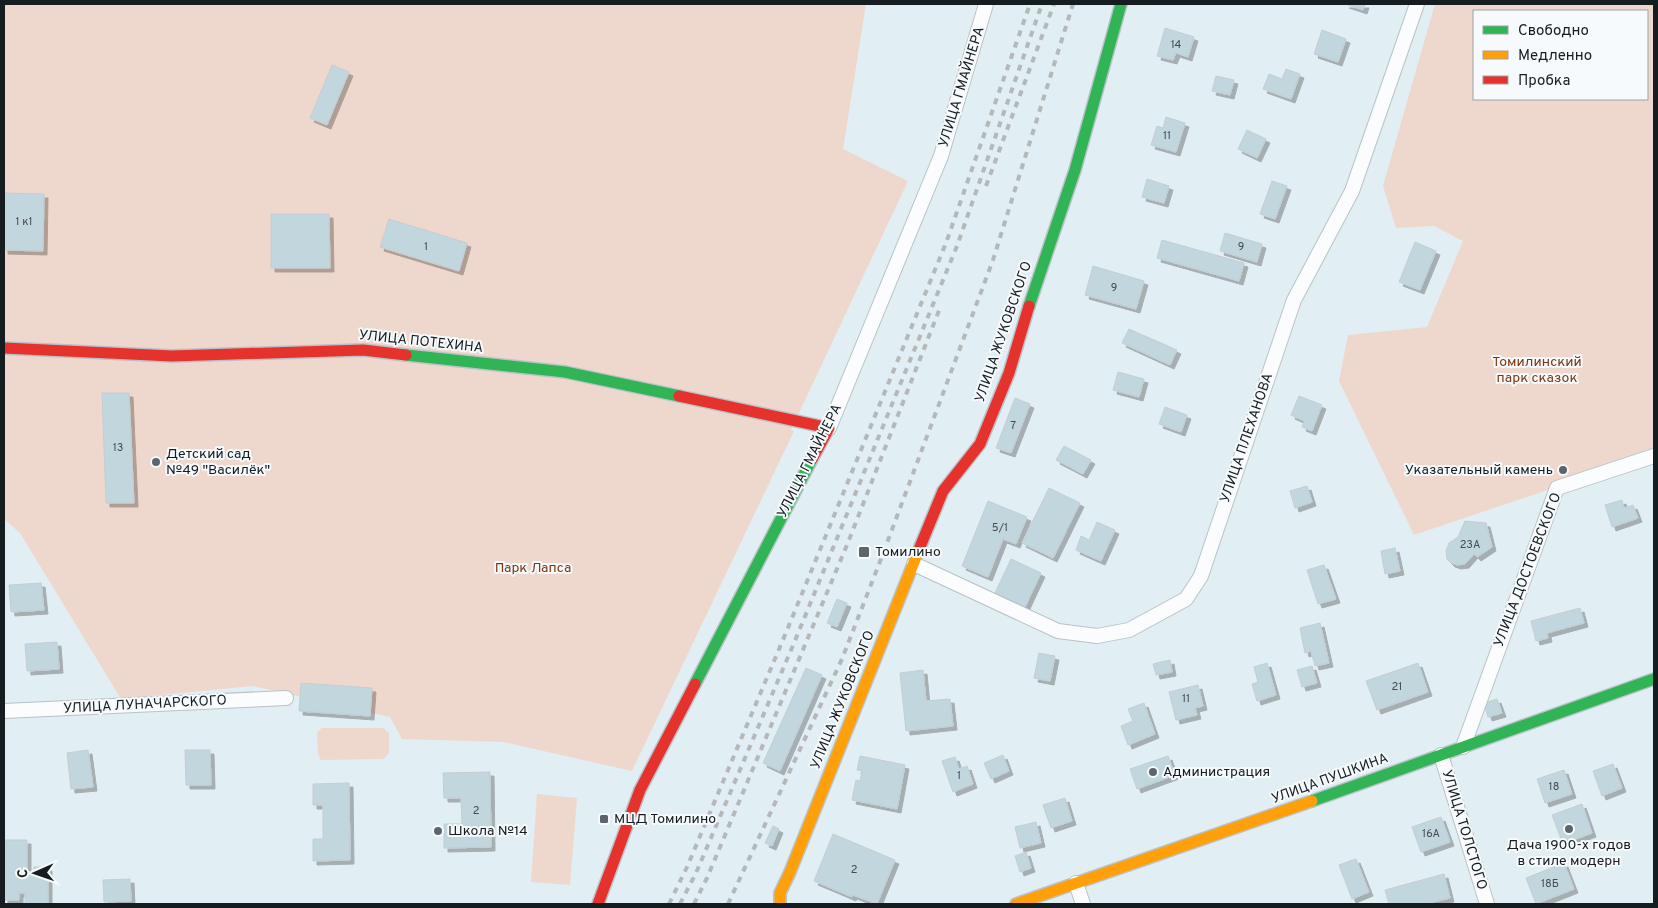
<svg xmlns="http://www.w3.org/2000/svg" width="1658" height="908" font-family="Overpass,sans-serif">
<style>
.green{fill:#eed8cd;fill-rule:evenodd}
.building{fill:#c2d6de;stroke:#c3ced1;filter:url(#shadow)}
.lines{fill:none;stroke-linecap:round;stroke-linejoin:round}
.street-casing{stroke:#b9c3c7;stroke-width:16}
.fast-casing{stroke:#b9c3c7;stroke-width:14}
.slow-casing{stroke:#b9c3c7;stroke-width:14}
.jam-casing{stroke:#b9c3c7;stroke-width:14}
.street{stroke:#fafcfd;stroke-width:14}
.fast{stroke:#30b455;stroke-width:11}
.slow{stroke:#ff9f0a;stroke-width:11}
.jam{stroke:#e5322d;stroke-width:11}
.rail{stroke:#b5b8b9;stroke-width:4;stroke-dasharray:6 6;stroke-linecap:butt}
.poi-dot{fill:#5c666a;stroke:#f6fafc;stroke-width:2}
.labels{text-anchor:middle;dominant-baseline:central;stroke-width:4;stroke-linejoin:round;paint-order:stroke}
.number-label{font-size:11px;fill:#414c51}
.street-label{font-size:14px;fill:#151d21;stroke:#f6fafc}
.park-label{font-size:14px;fill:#7c3710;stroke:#f6fafc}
.poi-label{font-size:14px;fill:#151d21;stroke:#f6fafc;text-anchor:start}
</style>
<defs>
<filter id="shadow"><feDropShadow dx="4" dy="4" stdDeviation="0" flood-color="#0004"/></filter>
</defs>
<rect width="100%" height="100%" fill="#e1eef3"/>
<g class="green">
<polygon points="4,4 866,4 843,149 908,181 791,430 794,431 632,771 503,742 402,739 390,717 253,686 121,699 20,533 4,519"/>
<path d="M1435,4h219v450l-240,81 -75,-154 9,-46 79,-8 36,-86 -29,-15 -38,2 -13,-42zM1474,11h173v88h-173z"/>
<polygon points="322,728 383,728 389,733 389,753 383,759 321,760 318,754 317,732"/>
<polygon points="537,794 577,798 570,885 531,882"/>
</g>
<g class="building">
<polygon points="1345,4 1365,4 1363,10"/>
<polygon points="1165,28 1194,37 1188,57 1176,53 1173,60 1157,56"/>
<polygon points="1322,30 1346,39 1338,62 1314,54"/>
<polygon points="332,65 349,72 327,125 310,118"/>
<polygon points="1286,69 1300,74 1291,99 1263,89 1269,74 1282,79"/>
<polygon points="1216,76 1234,80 1230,95 1212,91"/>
<polygon points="1166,117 1185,123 1176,152 1151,145 1157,126 1163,128"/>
<polygon points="1247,130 1266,139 1257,158 1238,149"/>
<polygon points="1147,179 1169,186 1164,203 1142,197"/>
<polygon points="1272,181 1287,186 1275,219 1260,214"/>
<polygon points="4,193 44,194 43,251 4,250"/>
<polygon points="271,214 329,214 330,268 271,268"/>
<polygon points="389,219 467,243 459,271 380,247"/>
<polygon points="1225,233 1262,244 1257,262 1220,251"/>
<polygon points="1162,240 1244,263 1239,281 1157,258"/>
<polygon points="1415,242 1436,251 1420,290 1399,282"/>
<polygon points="1093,266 1144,281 1136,309 1085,295"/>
<polygon points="1129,329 1177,350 1170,365 1122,343"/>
<polygon points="1118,372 1144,379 1139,397 1113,390"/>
<polygon points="102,393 129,393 134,503 106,503"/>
<polygon points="1299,396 1322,405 1312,431 1302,427 1304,421 1291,415"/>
<polygon points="1015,398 1030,404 1011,453 996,448"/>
<polygon points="1165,407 1187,415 1181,432 1159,424"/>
<polygon points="1064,446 1091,460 1083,474 1056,460"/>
<polygon points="1307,486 1312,502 1295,508 1290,491"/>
<polygon points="1049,488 1080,503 1053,558 1022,543"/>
<polygon points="1622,500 1624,508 1633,505 1638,518 1612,527 1605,505"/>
<polygon points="988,501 1027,517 1016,544 1003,539 988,577 962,566"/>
<polygon points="1465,521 1486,523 1492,547 1477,557 1474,554 1465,564 1457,565 1451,563 1447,559 1446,551 1449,543 1458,537"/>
<polygon points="1097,522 1115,530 1101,561 1076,550 1081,536 1089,540"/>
<polygon points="1395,548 1400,571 1385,574 1381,551"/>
<polygon points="1011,559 1041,573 1025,607 995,593"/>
<polygon points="1324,565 1336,599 1318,604 1307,570"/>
<polygon points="41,583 44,610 11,612 9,585"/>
<polygon points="837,599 847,603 837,627 827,623"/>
<polygon points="1580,608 1584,623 1547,633 1548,638 1536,641 1531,621"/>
<polygon points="1320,623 1329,663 1315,666 1311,651 1305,653 1300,628"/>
<polygon points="57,642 59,669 27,671 25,644"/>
<polygon points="1039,653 1055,656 1050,681 1034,678"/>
<polygon points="1170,660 1172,672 1156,675 1153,664"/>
<polygon points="1267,663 1276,695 1257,701 1252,684 1258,682 1254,667"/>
<polygon points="1418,663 1428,692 1377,710 1366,681"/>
<polygon points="1312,666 1317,683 1302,687 1297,670"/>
<polygon points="806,668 822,675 780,771 763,763"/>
<polygon points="923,670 926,701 950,699 953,726 906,731 900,673"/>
<polygon points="301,683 372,688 370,716 299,711"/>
<polygon points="1198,685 1203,706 1195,708 1197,715 1176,720 1169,692"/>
<polygon points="1497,699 1502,713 1488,717 1484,703"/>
<polygon points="1144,703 1155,734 1128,745 1121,726 1133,721 1128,709"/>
<polygon points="88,750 93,787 71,789 67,753"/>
<polygon points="185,750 210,750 211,785 186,785"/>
<polygon points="1003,755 1009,771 991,779 984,763"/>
<polygon points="860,756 905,765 897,809 852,800 856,780 860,781 862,771 857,770"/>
<polygon points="1168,756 1175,775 1137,789 1130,769"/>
<polygon points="955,757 959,769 967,766 973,784 953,792 942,761"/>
<polygon points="1613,764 1622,788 1602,796 1593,771"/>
<polygon points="1564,770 1572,794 1545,803 1537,779"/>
<polygon points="490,772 491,847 444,848 444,824 462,824 461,798 444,798 443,773"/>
<polygon points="349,783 350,860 313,861 313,839 323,839 323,805 313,805 313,784"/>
<polygon points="1065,798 1072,821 1051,828 1043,805"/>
<polygon points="1582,804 1592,833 1563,844 1552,815"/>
<polygon points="1441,817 1450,842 1421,852 1412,827"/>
<polygon points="1036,822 1041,843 1020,848 1015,827"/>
<polygon points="773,826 779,829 772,846 765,843"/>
<polygon points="833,834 895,860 877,904 853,895 852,897 814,881"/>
<polygon points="4,840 27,840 27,873 34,873 34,867 48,867 48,904 25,904 25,893 19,893 19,900 4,900"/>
<polygon points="1026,852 1031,868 1020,872 1015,856"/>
<polygon points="1356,859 1369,892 1352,899 1339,865"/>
<polygon points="1564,863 1574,889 1536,904 1526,878"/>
<polygon points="1444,874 1450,898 1425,904 1389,904 1385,890"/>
<polygon points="130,879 131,901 104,902 103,880"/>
</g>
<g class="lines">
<defs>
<g id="street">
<polyline points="829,428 941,156 986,4"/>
<polyline points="914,564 1058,631 1097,636 1129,630 1186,599 1201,576 1294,300 1352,191 1417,4"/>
<polyline points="4,711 286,698"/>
<polyline points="1463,747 1557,488 1654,456"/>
<polyline points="1441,755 1487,904"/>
<polyline points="1076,883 1083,904"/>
</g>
<g id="fast">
<polyline points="1029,306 1075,170 1121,4"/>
<polyline points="406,355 565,372 679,396"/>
<polyline points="695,684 812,459"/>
<polyline points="1312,801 1654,679"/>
</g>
<g id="slow">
<polyline points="780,904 780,893 790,872 920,547"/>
<polyline points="1016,904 1312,801"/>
</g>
<g id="jam">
<polyline points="4,348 172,356 363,350 406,355"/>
<polyline points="679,396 829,428 812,459"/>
<polyline points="920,547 943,491 980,444 1009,373 1029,306"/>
<polyline points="598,904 640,790 695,684"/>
</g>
</defs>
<use href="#street" class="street-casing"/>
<use href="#fast" class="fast-casing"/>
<use href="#slow" class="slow-casing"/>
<use href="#jam" class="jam-casing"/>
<use href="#street" class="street"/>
<use href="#fast" class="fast"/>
<use href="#slow" class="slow"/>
<use href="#jam" class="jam"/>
<g class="rail">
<polyline points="986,186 1054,4"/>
<polyline points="669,904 687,867 785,635 946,243 1030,4"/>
<polyline points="680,904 696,873 794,643 957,246 1042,4"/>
<polyline points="694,904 707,878 847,545 940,308"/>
<polyline points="728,904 842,659 881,559 993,260 1073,4"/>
</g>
</g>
<g class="poi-dot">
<circle cx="156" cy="462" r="5"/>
<circle cx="1563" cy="470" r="5"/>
<rect x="858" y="546" width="12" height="12" rx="2.5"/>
<circle cx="1153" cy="772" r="5"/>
<rect x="599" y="814" width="10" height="10" rx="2.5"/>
<circle cx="1569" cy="829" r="5"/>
<circle cx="438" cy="831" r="5"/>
</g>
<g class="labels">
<g class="number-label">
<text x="1176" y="45">14</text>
<text x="1167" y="136">11</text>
<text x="24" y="222">1 к1</text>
<text x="426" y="247">1</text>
<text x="1241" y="247">9</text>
<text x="1114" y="288">9</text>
<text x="1013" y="426">7</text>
<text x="118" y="448">13</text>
<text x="1000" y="528">5/1</text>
<text x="1470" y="545">23А</text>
<text x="1397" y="687">21</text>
<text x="1186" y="699">11</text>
<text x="959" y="776">1</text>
<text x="1554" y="787">18</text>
<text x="476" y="811">2</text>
<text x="1431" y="834">16А</text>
<text x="854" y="870">2</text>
<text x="1550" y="884">18Б</text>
</g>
<g class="street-label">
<text transform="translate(962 87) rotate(-73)">УЛИЦА ГМАЙНЕРА</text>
<text transform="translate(1004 332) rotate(-71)">УЛИЦА ЖУКОВСКОГО</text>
<text transform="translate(421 342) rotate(6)">УЛИЦА ПОТЕХИНА</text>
<text transform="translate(1247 438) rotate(-71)">УЛИЦА ПЛЕХАНОВА</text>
<text transform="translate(810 461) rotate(-63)">УЛИЦА ГМАЙНЕРА</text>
<text transform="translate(1528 570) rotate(-69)">УЛИЦА ДОСТОЕВСКОГО</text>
<text transform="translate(843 700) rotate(-68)">УЛИЦА ЖУКОВСКОГО</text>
<text transform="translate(145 705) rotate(-3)">УЛИЦА ЛУНАЧАРСКОГО</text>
<text transform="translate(1330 779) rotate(-20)">УЛИЦА ПУШКИНА</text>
<text transform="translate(1464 830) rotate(73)">УЛИЦА ТОЛСТОГО</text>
</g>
<g class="park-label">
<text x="1537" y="362">Томилинский<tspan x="1537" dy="16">парк сказок</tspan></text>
<text x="533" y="568">Парк Лапса</text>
</g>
<g class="poi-label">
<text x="166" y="454">Детский сад<tspan x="166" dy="16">№49 "Василёк"</tspan></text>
<text x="1553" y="470" text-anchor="end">Указательный камень</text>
<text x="875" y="552">Томилино</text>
<text x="1163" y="772">Администрация</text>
<text x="614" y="819">МЦД Томилино</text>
<text x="448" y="831">Школа №14</text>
<text x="1569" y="845" text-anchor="middle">Дача 1900-х годов<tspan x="1569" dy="16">в стиле модерн</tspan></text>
</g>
</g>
<rect width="1658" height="908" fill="none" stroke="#151d21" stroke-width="10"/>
<rect x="1473" y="10" width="175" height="90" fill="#f6fafc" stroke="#9ca2a4"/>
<rect x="1483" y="26" width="25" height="8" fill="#30b455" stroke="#9ca2a4"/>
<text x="1518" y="35" font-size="15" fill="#151d21">Свободно</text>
<rect x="1483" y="51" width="25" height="8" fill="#ff9f0a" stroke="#9ca2a4"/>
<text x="1518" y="60" font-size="15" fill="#151d21">Медленно</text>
<rect x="1483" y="76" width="25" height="8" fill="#e5322d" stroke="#9ca2a4"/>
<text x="1518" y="85" font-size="15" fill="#151d21">Пробка</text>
<g transform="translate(35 873) rotate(268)" stroke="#f6fafc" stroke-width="4" paint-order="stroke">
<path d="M0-4L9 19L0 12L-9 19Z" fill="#151d21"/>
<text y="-8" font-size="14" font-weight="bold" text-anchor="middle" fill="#151d21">С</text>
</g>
</svg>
